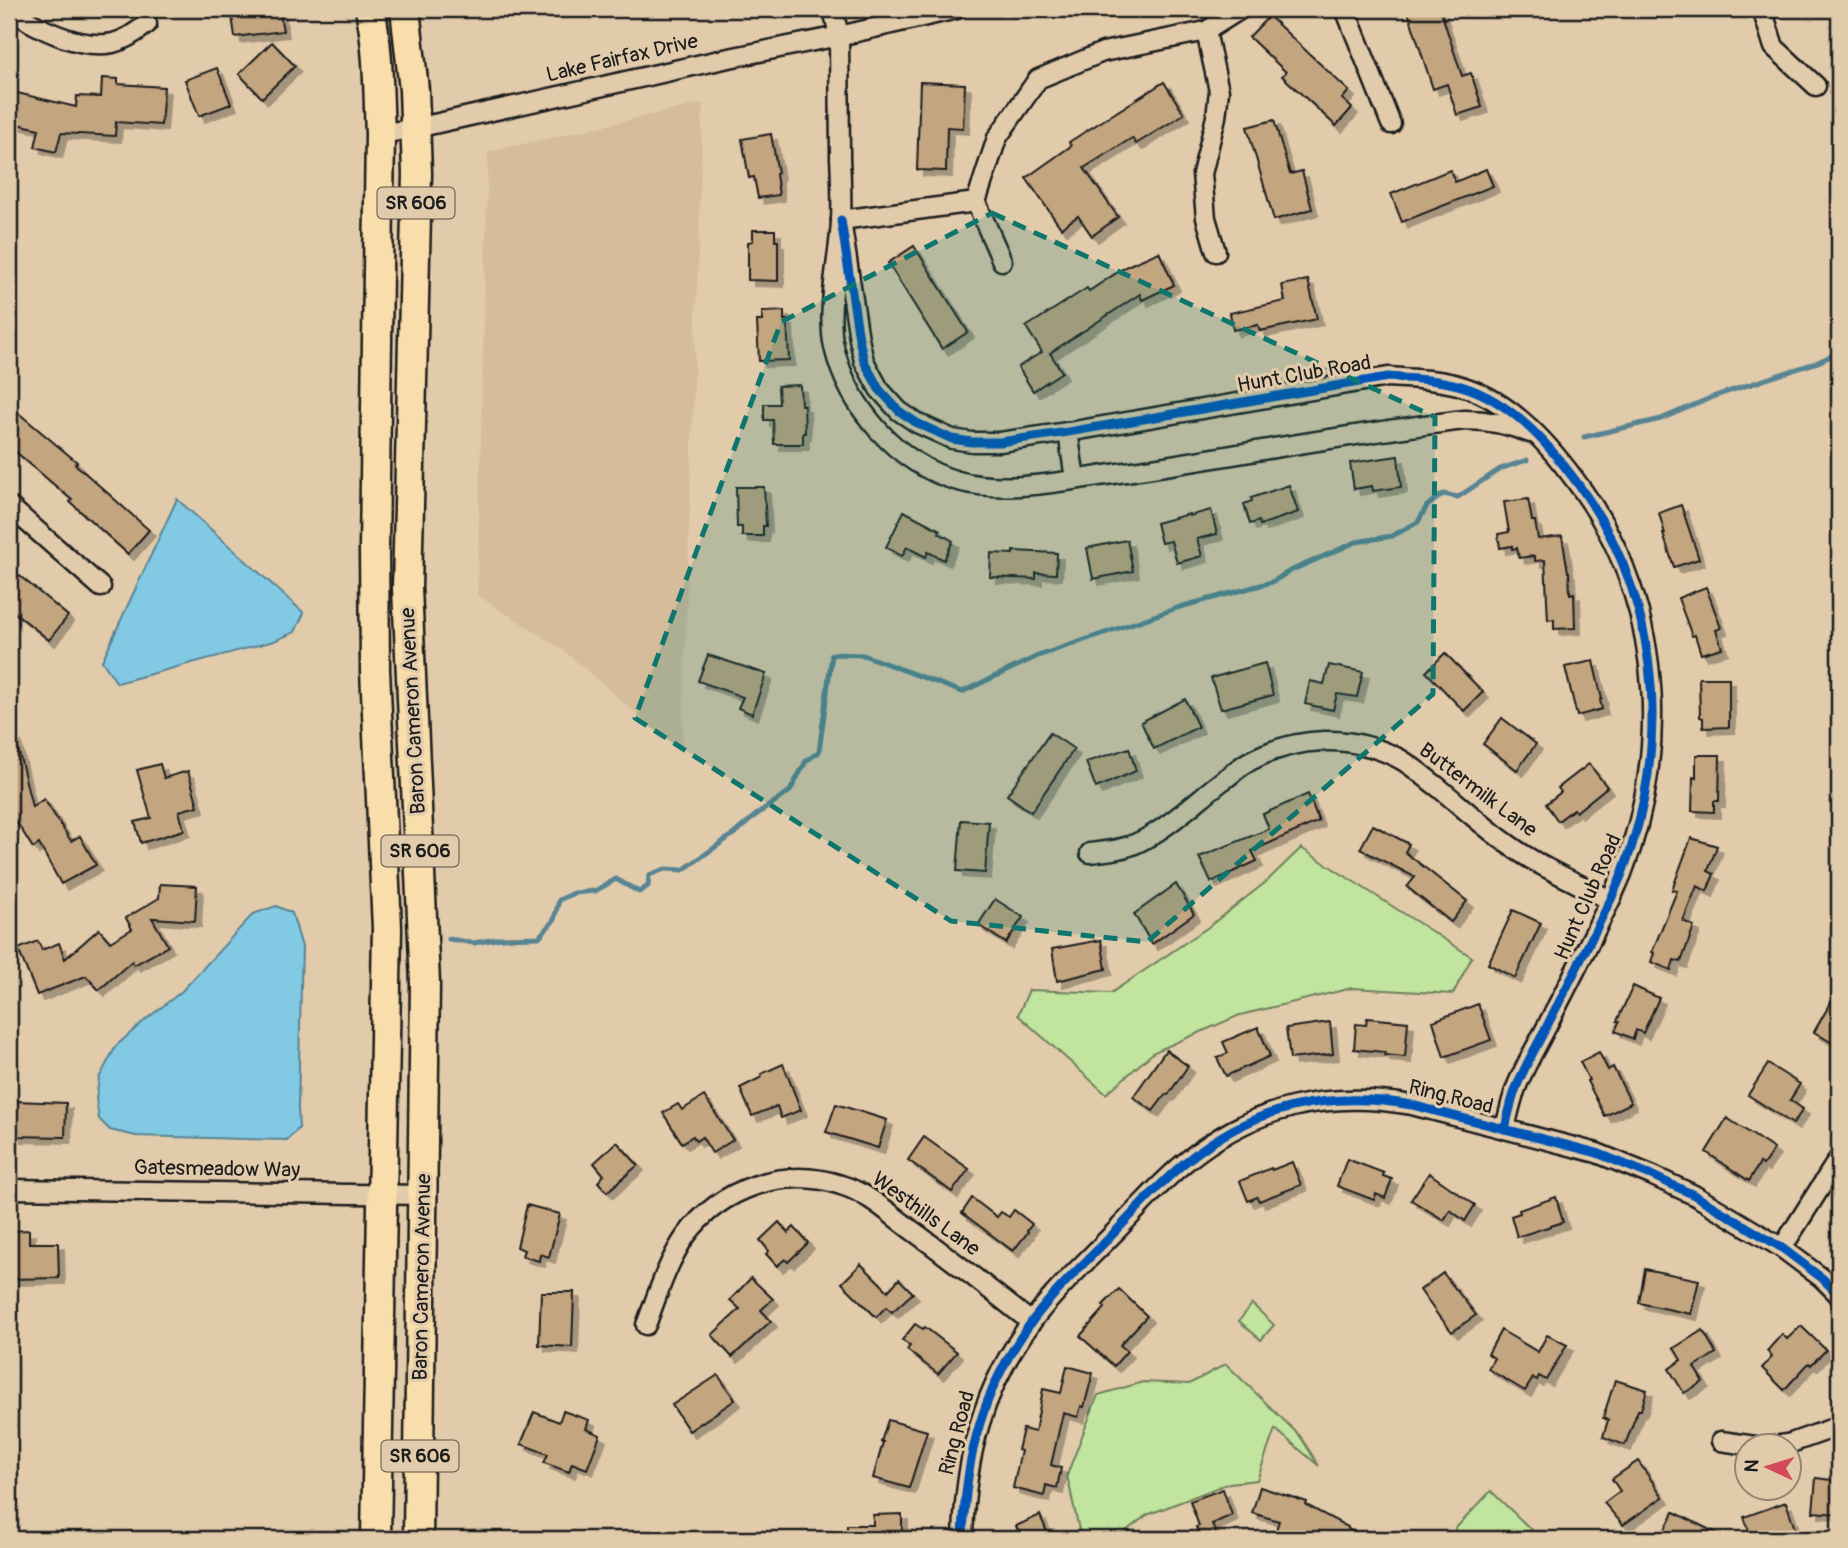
<svg xmlns="http://www.w3.org/2000/svg" width="1848" height="1548" font-family="Pangolin,sans-serif">
<style>
.built{fill:#d5bd9b}
.green{fill:#c1e49e;stroke:#6e805d;stroke-width:2}
.water{fill:#82c9e3;stroke:#598493;stroke-width:2}
.lines{fill:none;stroke-linecap:round;stroke-linejoin:round}
.stream{stroke:#598493;stroke-width:5}
.building{fill:#c3a580;stroke:#1c1c1c;stroke-width:2;filter:url(#shadow)}
.minor-casing{stroke:#1c1c1c;stroke-width:23}
.primary-casing{stroke:#1c1c1c;stroke-width:33}
.minor{stroke:#e2cbab;stroke-width:18}
.primary{stroke:#f9deab;stroke-width:28}
.cycleway-casing{stroke:#e2cbab;stroke-width:13}
.cycleway{stroke:#0057b8;stroke-width:9}
.marked{fill:#0f766e;fill-opacity:0.2;stroke:#0f766e;stroke-width:5;stroke-dasharray:14 9;stroke-linejoin:round}
.labels{text-anchor:middle;dominant-baseline:central;stroke-width:6;stroke-linejoin:round;paint-order:stroke}
.shield{fill:#e2cbab;stroke:#575047;stroke-width:2}
.shield-label{font-size:19px;font-weight:bold;fill:#1c1c1c}
.street-label{font-size:21px;fill:#1c1c1c;stroke:#e2cbab}
</style>
<defs>
<filter id="shadow"><feDropShadow dx="6" dy="6" stdDeviation="0" flood-color="#0004"/></filter>
</defs>
<rect width="100%" height="100%" fill="#e2cbab"/>
<filter id="ink" filterUnits="userSpaceOnUse"><feTurbulence type="fractalNoise" baseFrequency=".0143" numOctaves="2"/><feDisplacementMap in="SourceGraphic" scale="14" xChannelSelector="R" yChannelSelector="G"/><feConvolveMatrix kernelMatrix="1 2 1 2 8 2 1 2 1" color-interpolation-filters="sRGB"/></filter>
<g filter="url(#ink)">
<polygon class="built" points="703,103 682,753 563,650 477,595 488,152"/>
<g class="green">
<polygon points="1301,848 1472,957 1453,994 1352,988 1240,1015 1154,1052 1106,1094 1018,1015 1029,990 1111,993 1207,928 1266,882"/>
<polygon points="1252,1304 1274,1325 1261,1340 1239,1321"/>
<polygon points="1226,1364 1300,1436 1319,1466 1275,1429 1257,1480 1229,1483 1147,1515 1115,1539 1081,1539 1067,1475 1098,1395 1143,1382 1189,1384"/>
<polygon points="1491,1491 1541,1539 1466,1539 1455,1529"/>
</g>
<g class="water">
<polygon points="177,499 304,613 295,632 274,641 117,683 102,661"/>
<polygon points="276,906 292,913 302,947 298,1108 299,1128 287,1140 136,1136 110,1130 99,1119 96,1099 99,1078 116,1046 144,1021 182,991 253,914"/>
</g>
<g class="lines">
<g class="stream">
<polyline points="1584,437 1661,419 1715,396 1818,362 1839,352"/>
<polyline points="449,939 474,943 501,938 539,937 554,920 559,900 574,893 595,891 616,879 639,892 648,886 649,875 665,869 683,870 735,833 756,815 790,791 806,761 819,752 832,654 863,655 962,692 1038,656 1180,607 1272,582 1290,571 1356,542 1392,536 1418,522 1427,506 1443,494 1458,497 1500,469 1527,460"/>
</g>
</g>
<g class="building">
<polygon points="251,9 279,9 283,31 235,37 232,16 252,13"/>
<polygon points="1407,9 1440,9 1462,76 1471,73 1482,107 1457,115 1447,84 1433,89"/>
<polygon points="1269,16 1349,91 1342,99 1352,108 1336,126 1282,76 1286,72 1249,37"/>
<polygon points="272,42 295,66 262,98 239,74"/>
<polygon points="217,68 231,104 199,116 185,80"/>
<polygon points="102,78 118,79 118,84 164,87 161,125 116,122 115,136 61,133 56,152 35,147 39,129 9,122 9,91 76,107 77,96 101,97"/>
<polygon points="920,82 965,84 963,128 947,127 946,171 917,170"/>
<polygon points="1164,82 1184,114 1136,144 1132,138 1084,168 1118,217 1092,236 1078,216 1061,228 1026,178 1071,146 1069,142"/>
<polygon points="1274,120 1290,174 1302,171 1312,209 1274,220 1247,127"/>
<polygon points="771,134 778,173 776,174 779,195 758,198 754,177 749,178 742,139"/>
<polygon points="1486,169 1493,186 1402,222 1391,194 1450,170 1455,182"/>
<polygon points="753,230 775,230 775,241 778,241 778,281 748,280 748,242 753,241"/>
<polygon points="914,246 968,332 942,349 888,263"/>
<polygon points="1159,252 1174,285 1142,300 1140,294 1050,353 1062,372 1033,391 1018,367 1042,352 1026,327 1087,288 1089,291 1127,266"/>
<polygon points="1308,280 1317,319 1260,331 1258,325 1233,330 1230,313 1285,301 1282,285"/>
<polygon points="784,311 784,320 787,320 789,360 759,361 757,321 762,321 762,312"/>
<polygon points="800,385 801,405 804,405 805,433 803,433 803,444 774,444 773,420 764,420 764,404 779,404 778,386"/>
<polygon points="16,411 77,462 75,464 149,530 128,554 70,502 72,500 9,446 9,420"/>
<polygon points="1398,456 1401,487 1373,491 1372,486 1354,489 1350,463"/>
<polygon points="1289,485 1298,512 1260,525 1259,521 1250,524 1244,504 1252,501 1251,498"/>
<polygon points="736,487 764,487 766,526 763,526 763,536 742,536 742,527 737,527"/>
<polygon points="1528,499 1532,521 1535,521 1538,539 1562,536 1568,572 1569,572 1570,594 1574,593 1575,628 1554,629 1554,619 1548,620 1545,560 1535,561 1535,556 1519,558 1517,548 1512,549 1512,546 1500,548 1498,534 1509,532 1504,502"/>
<polygon points="1681,505 1699,559 1674,567 1663,534 1665,534 1659,513"/>
<polygon points="1211,510 1217,534 1197,539 1202,556 1177,563 1171,541 1161,543 1156,523 1189,514 1189,516"/>
<polygon points="904,511 940,530 939,533 953,541 944,560 928,552 926,557 907,547 902,556 886,547"/>
<polygon points="1127,540 1133,571 1093,579 1087,548"/>
<polygon points="1013,551 1057,553 1056,574 1036,573 1036,579 990,577 991,553 1013,554"/>
<polygon points="9,567 68,616 49,640 9,608"/>
<polygon points="1706,587 1721,628 1716,630 1722,648 1701,654 1695,635 1692,636 1678,598"/>
<polygon points="1445,653 1483,692 1464,711 1426,672"/>
<polygon points="708,655 766,674 752,714 738,708 743,697 698,681"/>
<polygon points="1593,661 1602,699 1600,700 1602,709 1577,716 1565,667"/>
<polygon points="1265,663 1273,695 1221,709 1211,678"/>
<polygon points="1329,665 1363,672 1357,697 1337,694 1333,710 1305,704 1310,681 1324,684"/>
<polygon points="1699,678 1729,678 1729,727 1703,728 1703,718 1700,717"/>
<polygon points="1185,699 1198,727 1154,749 1141,722"/>
<polygon points="1502,718 1536,744 1517,770 1483,744"/>
<polygon points="1050,733 1074,749 1031,812 1007,795"/>
<polygon points="15,736 32,807 44,799 71,841 80,836 96,865 61,884 39,844 33,848 9,810 9,737"/>
<polygon points="1129,748 1136,771 1096,788 1086,762"/>
<polygon points="1696,755 1720,755 1719,801 1714,801 1714,812 1692,811 1693,777 1696,778"/>
<polygon points="160,764 164,778 188,771 198,806 179,811 184,830 141,843 135,822 151,818 137,770"/>
<polygon points="1589,764 1607,787 1576,812 1574,809 1558,821 1546,804 1561,792 1558,788"/>
<polygon points="1308,794 1319,821 1252,851 1257,861 1211,882 1199,857 1269,829 1263,814"/>
<polygon points="961,820 989,822 985,873 957,871"/>
<polygon points="1373,825 1409,844 1405,852 1467,901 1451,922 1407,887 1415,877 1360,849"/>
<polygon points="1691,838 1717,846 1708,871 1714,874 1707,891 1697,886 1683,921 1694,926 1681,962 1674,960 1671,970 1651,962 1654,953 1652,952 1677,891 1672,890"/>
<polygon points="160,884 197,886 195,921 152,918 168,946 134,965 132,961 99,990 86,976 37,995 18,949 38,941 42,950 59,943 65,959 99,929 110,942 132,929 126,918 159,898"/>
<polygon points="1176,884 1194,914 1152,944 1134,914"/>
<polygon points="995,899 1023,917 1006,943 978,925"/>
<polygon points="1513,910 1541,923 1515,978 1488,964"/>
<polygon points="1101,940 1106,969 1057,981 1052,949"/>
<polygon points="1633,986 1659,998 1643,1033 1636,1030 1633,1039 1615,1031 1619,1022 1617,1021"/>
<polygon points="1839,988 1839,1047 1814,1032"/>
<polygon points="1478,1004 1491,1040 1444,1057 1433,1021"/>
<polygon points="1367,1018 1408,1022 1405,1057 1384,1055 1385,1052 1354,1049 1356,1024 1366,1025"/>
<polygon points="1330,1022 1333,1054 1290,1059 1286,1028"/>
<polygon points="1258,1027 1270,1056 1226,1076 1217,1058 1228,1053 1223,1042"/>
<polygon points="1166,1050 1188,1066 1168,1095 1166,1094 1153,1111 1133,1097"/>
<polygon points="1599,1052 1608,1070 1613,1067 1631,1103 1605,1116 1587,1081 1589,1080 1580,1062"/>
<polygon points="783,1064 801,1110 781,1118 777,1106 752,1116 740,1088 762,1077 761,1074"/>
<polygon points="1768,1064 1800,1084 1790,1100 1803,1109 1793,1124 1748,1095"/>
<polygon points="704,1096 733,1140 712,1153 702,1137 696,1141 693,1136 682,1143 663,1113 678,1104 682,1110"/>
<polygon points="16,1101 66,1103 65,1137 15,1136"/>
<polygon points="836,1104 887,1120 878,1148 826,1132"/>
<polygon points="1727,1118 1774,1149 1763,1165 1760,1163 1749,1181 1706,1152"/>
<polygon points="924,1137 969,1169 952,1192 908,1160"/>
<polygon points="617,1142 638,1165 607,1192 598,1182 604,1175 594,1163"/>
<polygon points="1347,1159 1384,1173 1383,1176 1392,1179 1385,1198 1376,1194 1374,1200 1337,1186"/>
<polygon points="1292,1162 1301,1185 1259,1201 1257,1197 1248,1201 1240,1181 1271,1168 1272,1170"/>
<polygon points="1429,1173 1475,1205 1465,1221 1450,1210 1444,1220 1411,1200"/>
<polygon points="1556,1197 1563,1222 1517,1237 1511,1216 1520,1213 1519,1210"/>
<polygon points="972,1198 997,1217 1001,1212 1009,1217 1014,1210 1032,1224 1027,1231 1028,1232 1013,1251 962,1213"/>
<polygon points="527,1205 560,1214 549,1257 540,1254 539,1261 522,1256 524,1250 517,1247"/>
<polygon points="779,1222 788,1233 794,1227 808,1243 788,1262 785,1259 777,1266 766,1254 769,1251 760,1240"/>
<polygon points="29,1230 29,1243 58,1243 59,1278 9,1279 9,1231"/>
<polygon points="861,1264 888,1291 899,1279 913,1293 892,1312 886,1307 876,1317 842,1283"/>
<polygon points="1645,1269 1699,1280 1691,1314 1639,1303"/>
<polygon points="1443,1273 1476,1315 1452,1332 1441,1318 1440,1318 1420,1290"/>
<polygon points="751,1278 773,1299 761,1310 771,1321 732,1357 712,1335 740,1309 730,1300"/>
<polygon points="1119,1289 1147,1316 1120,1345 1127,1351 1114,1366 1080,1336 1105,1308 1103,1305"/>
<polygon points="541,1292 574,1292 572,1347 539,1345"/>
<polygon points="915,1324 923,1329 925,1327 957,1352 938,1374 907,1350 910,1346 902,1340"/>
<polygon points="1801,1326 1826,1350 1811,1365 1809,1363 1784,1390 1762,1368 1772,1357 1767,1351 1782,1334 1787,1339"/>
<polygon points="1501,1330 1538,1352 1547,1335 1567,1345 1546,1380 1539,1376 1537,1380 1533,1378 1525,1391 1488,1369 1494,1358 1488,1354"/>
<polygon points="1703,1330 1716,1353 1694,1367 1703,1382 1684,1393 1669,1369 1681,1360 1674,1348"/>
<polygon points="1067,1366 1093,1373 1084,1407 1081,1406 1078,1417 1063,1413 1051,1465 1061,1468 1057,1488 1046,1485 1044,1496 1013,1488 1021,1451 1018,1450 1023,1429 1035,1432 1043,1389 1061,1393"/>
<polygon points="718,1375 735,1400 689,1431 672,1405"/>
<polygon points="1615,1380 1647,1390 1641,1410 1638,1410 1625,1445 1603,1437 1608,1420 1603,1418"/>
<polygon points="563,1411 589,1420 586,1429 600,1435 587,1469 572,1463 569,1472 544,1463 548,1454 521,1444 534,1412 559,1422"/>
<polygon points="888,1420 927,1431 909,1488 873,1478 883,1442 881,1442"/>
<polygon points="1638,1461 1663,1497 1623,1525 1604,1503 1620,1491 1612,1479"/>
<polygon points="1816,1478 1839,1481 1839,1514 1813,1512"/>
<polygon points="1260,1487 1307,1502 1306,1505 1348,1527 1348,1529 1367,1539 1273,1539 1279,1521 1252,1513"/>
<polygon points="1223,1489 1232,1515 1212,1524 1218,1539 1201,1539 1196,1527 1199,1526 1190,1501"/>
<polygon points="1786,1502 1796,1532 1774,1539 1752,1539 1744,1517"/>
<polygon points="1674,1512 1728,1539 1660,1539"/>
<polygon points="902,1514 902,1539 847,1539 847,1525 873,1525 873,1515"/>
<polygon points="1040,1515 1050,1539 1021,1539 1016,1526"/>
</g>
<g class="lines">
<defs>
<g id="minor">
<path d="M10,9c26,19 70,41 103,34 13,-3 24,-11 34,-19"/>
<path d="M833,9l6,27c0,40 1,81 1,121 1,21 2,43 1,64 -2,38 -15,90 -7,126 14,60 63,117 124,134 51,14 116,-2 168,-9 113,-17 225,-39 339,-52 24,0 43,4 65,13"/>
<polyline points="1345,9 1391,124"/>
<polyline points="1762,9 1774,47 1816,86"/>
<polyline points="1206,31 1219,91 1216,117 1202,174 1206,218 1216,252"/>
<polyline points="380,134 416,128 724,59 839,36 957,9"/>
<polyline points="976,202 1002,261"/>
<path d="M841,220l18,119 5,22 15,28 20,22 18,12 35,16 20,3h28l68,-10 320,-55c25,2 50,2 73,9 52,15 92,63 122,105 84,119 89,279 28,408 -20,41 -41,82 -62,123 -11,22 -24,43 -33,66 -5,13 -8,27 -11,41"/>
<polyline points="841,220 976,202 997,138 1038,79 1103,52 1206,31 1241,9"/>
<polyline points="1068,432 1075,479"/>
<polyline points="9,506 101,587"/>
<path d="M1090,853c16,-2 32,-3 47,-10 30,-14 59,-42 85,-62 9,-6 17,-14 26,-19 48,-26 103,-29 152,-3 14,8 26,19 38,28 23,19 46,40 70,57 31,23 68,38 102,56"/>
<polyline points="9,1189 424,1195"/>
<polyline points="1782,1248 1839,1158"/>
<path d="M646,1325c11,-29 21,-62 39,-88 35,-49 99,-71 156,-52 27,8 49,29 72,46 40,29 79,60 118,91"/>
<polyline points="1721,1441 1755,1446"/>
<polyline points="1774,1446 1791,1443 1839,1426"/>
<path d="M963,1539c2,-82 19,-151 70,-219 23,-31 52,-57 79,-85 25,-25 48,-53 76,-75 67,-54 140,-70 224,-55l185,48 54,22 43,20 88,53 40,30 17,17"/>
</g>
<g id="primary">
<path d="M370,9c9,41 8,84 10,125l-6,414 1,122 12,258 -11,611"/>
<polyline points="405,9 414,90 417,174 407,588 425,983 418,1539"/>
</g>
</defs>
<use href="#minor" class="minor-casing"/>
<use href="#primary" class="primary-casing"/>
<use href="#minor" class="minor"/>
<use href="#primary" class="primary"/>
<defs>
<g id="cycleway">
<path d="M841,220l18,119 5,22 15,28 20,22 18,12 35,16 20,3h28l68,-10 320,-55c25,2 50,2 73,9 52,15 92,63 122,105 84,119 89,279 28,408 -20,41 -41,82 -62,123 -11,22 -24,43 -33,66 -5,13 -8,27 -11,41"/>
<path d="M963,1539c2,-82 19,-151 70,-219 23,-31 52,-57 79,-85 25,-25 48,-53 76,-75 67,-54 140,-70 224,-55l185,48 54,22 43,20 88,53 40,30 17,17"/>
</g>
</defs>
<use href="#cycleway" class="cycleway-casing"/>
<use href="#cycleway" class="cycleway"/>
</g>
</g>
<path class="marked" d="M992,213l443,204 -2,277 -286,248 -196,-21 -316,-203 146,-396z"/>
<g class="labels">
<g class="shield">
<rect x="377.5" y="187.5" width="77" height="31" rx="5"/>
<rect x="381.5" y="835.5" width="77" height="31" rx="5"/>
<rect x="381.5" y="1440.5" width="77" height="31" rx="5"/>
</g>
<g class="shield-label">
<text x="416" y="203">SR 606</text>
<text x="420" y="851">SR 606</text>
<text x="420" y="1456">SR 606</text>
</g>
<g class="street-label">
<text transform="translate(622 58) rotate(-13)">Lake Fairfax Drive</text>
<text transform="translate(1304 374) rotate(-10)">Hunt Club Road</text>
<text transform="translate(413 711) rotate(-93)">Baron Cameron Avenue</text>
<text transform="translate(1478 790) rotate(37)">Buttermilk Lane</text>
<text transform="translate(1588 897) rotate(-66)">Hunt Club Road</text>
<text transform="translate(1451 1097) rotate(14)">Ring Road</text>
<text transform="translate(217 1169) rotate(1)">Gatesmeadow Way</text>
<text transform="translate(926 1214) rotate(36)">Westhills Lane</text>
<text transform="translate(422 1277) rotate(-89)">Baron Cameron Avenue</text>
<text transform="translate(957 1433) rotate(-75)">Ring Road</text>
</g>
</g>
<rect width="1848" height="1548" fill="none" stroke="#e2cbab" stroke-width="35"/>
<rect x="18" y="18" width="1813" height="1513" fill="none" stroke="#1c1c1c" stroke-width="2.5" filter="url(#ink)"/>
<g transform="translate(1768 1467) rotate(274)"><circle r="33" fill="#e2cbab" stroke="#938572" stroke-width="2"/>
<path d="M0-5L12 26L0 18L-12 26Z" fill="#d1495b"/>
<text y="-10" font-size="19" font-weight="bold" text-anchor="middle" fill="#1c1c1c">N</text>
</g>
</svg>
